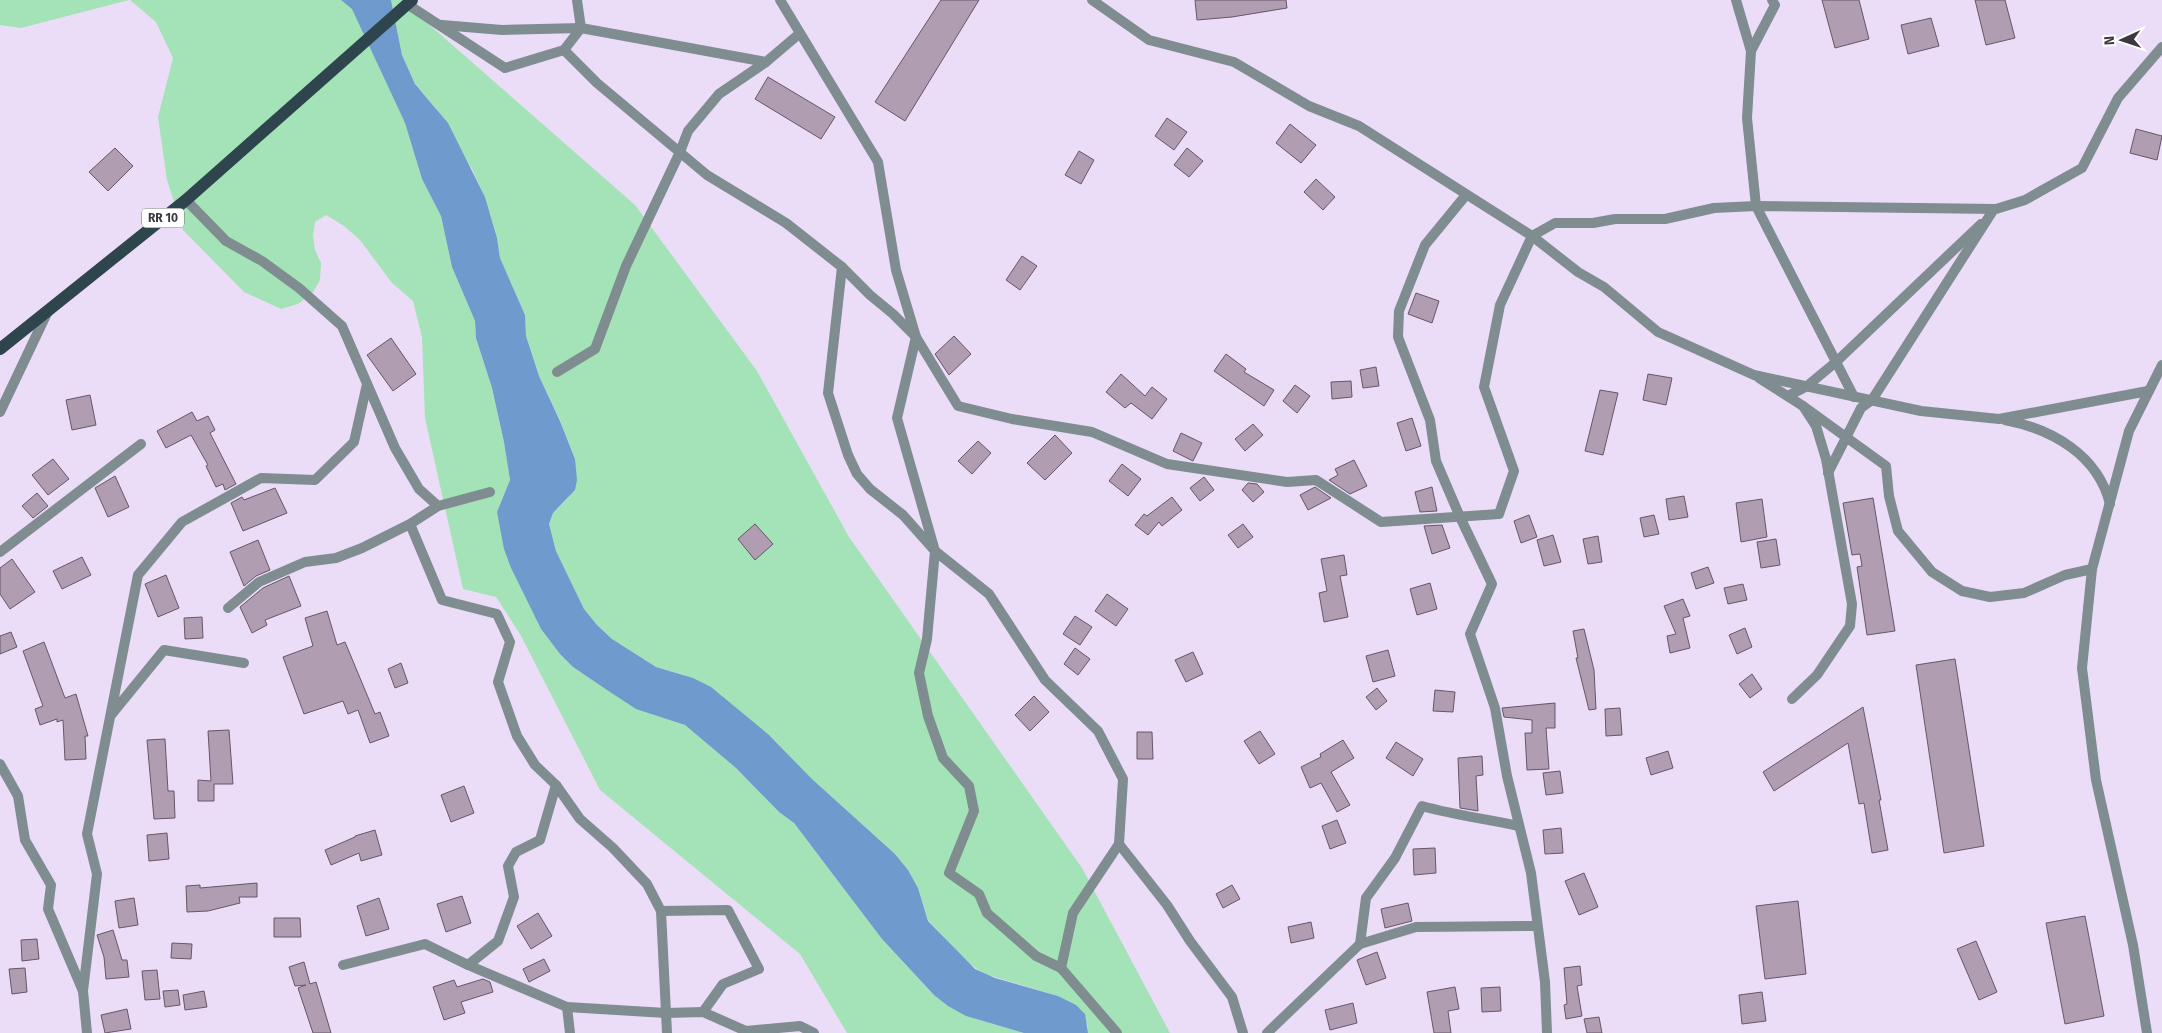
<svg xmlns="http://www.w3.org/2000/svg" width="2162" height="1033" font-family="'Fira Sans',sans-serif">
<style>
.green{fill:#a4e2b7}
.water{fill:#6f9acd}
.building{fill:#b19db2;stroke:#685568}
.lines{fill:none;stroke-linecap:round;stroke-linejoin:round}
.street{stroke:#7f8c90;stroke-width:10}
.primary{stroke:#2e454d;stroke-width:12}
.labels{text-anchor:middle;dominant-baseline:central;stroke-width:5;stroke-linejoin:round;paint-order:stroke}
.shield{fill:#fff;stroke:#76737a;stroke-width:1}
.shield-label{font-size:12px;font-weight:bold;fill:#3c3741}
</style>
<rect width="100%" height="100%" fill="#ebddf7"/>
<g class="green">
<polygon points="0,0 129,0 21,28 0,25"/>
<polygon points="130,0 341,0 352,8 405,123 422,179 441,216 452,267 475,321 476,338 492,388 504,442 510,480 497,512 511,568 541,629 560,654 573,667 604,688 661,716 685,725 736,768 779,812 794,823 882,939 934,995 966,1016 1024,1033 847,1033 800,954 600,790 520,634 496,597 463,589 425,418 422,337 413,301 392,283 360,240 344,226 326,215 315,222 313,235 315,250 321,263 320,280 313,292 298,304 281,309 244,292 183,230 167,180 158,117 173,58 156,22"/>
<polygon points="391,0 405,0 408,6 635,205 757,371 849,537 1082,868 1170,1033 1088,1033 1087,1023 1058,996 985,974 968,963 928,920 918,888 908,870 895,854 812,779 769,735 684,675 656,667 612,639 597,625 584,609 556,551 549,524 553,513 568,498 575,459 560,420 539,376 526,336 525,315 500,258 497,238 485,197 472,169 435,107 415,84 402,55"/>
</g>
<polygon class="water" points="341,0 391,0 402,55 415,84 448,123 485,197 497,238 500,258 525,315 526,336 539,376 560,421 575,459 577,480 575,490 553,513 549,524 556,551 584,609 597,625 612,639 656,667 693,678 711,687 769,735 812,779 895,854 908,870 918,888 928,921 975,969 995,978 1058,996 1076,1005 1085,1014 1088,1033 1024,1033 966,1016 948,1006 934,995 882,939 794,823 779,812 736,768 685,725 636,709 604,688 573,667 560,654 541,629 511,568 504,549 497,512 510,480 504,442 492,388 476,338 475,321 452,267 441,216 422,179 405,123 352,9"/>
<g class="building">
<polygon points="941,0 979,0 905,121 875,102"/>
<polygon points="1195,0 1286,0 1287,8 1232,17 1197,20"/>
<polygon points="1822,0 1859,0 1869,39 1835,48"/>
<polygon points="1975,0 2005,0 2015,38 1986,45"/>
<polygon points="1931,18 1939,46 1908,54 1901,25"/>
<polygon points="768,77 835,117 821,139 755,99"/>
<polygon points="1167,118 1187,132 1174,150 1155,136"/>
<polygon points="1290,124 1316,145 1301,163 1276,143"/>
<polygon points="2136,129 2162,136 2157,160 2130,153"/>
<polygon points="115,148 133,166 108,191 89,172"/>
<polygon points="1187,148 1203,161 1189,177 1174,165"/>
<polygon points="1079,151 1094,160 1081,184 1065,175"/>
<polygon points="1316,179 1335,197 1323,210 1304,192"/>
<polygon points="1022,256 1037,266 1020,290 1006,280"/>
<polygon points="1416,293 1439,301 1432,323 1408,314"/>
<polygon points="954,336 971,354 949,375 935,354"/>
<polygon points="391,338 416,374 393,391 367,355"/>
<polygon points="1226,354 1246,369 1244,372 1274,390 1264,406 1214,371"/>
<polygon points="1376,367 1379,386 1363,388 1360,370"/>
<polygon points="1121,374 1145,396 1152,387 1167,399 1152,419 1131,403 1125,408 1106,392"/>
<polygon points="1648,374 1672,378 1666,405 1643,400"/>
<polygon points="1351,381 1352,397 1332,399 1331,382"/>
<polygon points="1295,385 1310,396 1297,413 1283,401"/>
<polygon points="1600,390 1618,393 1603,455 1585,451"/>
<polygon points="90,395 96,425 72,430 66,400"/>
<polygon points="192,412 197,421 208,416 215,430 210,433 236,484 225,490 223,484 216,487 206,466 208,465 191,435 166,448 157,431"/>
<polygon points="1412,418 1421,446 1406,451 1397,423"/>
<polygon points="1253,424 1263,435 1245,451 1235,439"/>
<polygon points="1181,433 1202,443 1193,461 1173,451"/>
<polygon points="1055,435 1072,453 1045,480 1027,463"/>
<polygon points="978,441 991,453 972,474 958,461"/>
<polygon points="53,459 69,479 48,495 32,475"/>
<polygon points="1354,460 1367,486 1350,494 1329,480 1338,475 1335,469"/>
<polygon points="1122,464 1141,479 1128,496 1109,481"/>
<polygon points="115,476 129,507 108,517 95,488"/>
<polygon points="1204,477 1214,490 1200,501 1190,488"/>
<polygon points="1248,483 1257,484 1264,492 1253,502 1242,490"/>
<polygon points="1315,487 1331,498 1308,510 1300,495"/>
<polygon points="1432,487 1437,511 1420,512 1415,492"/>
<polygon points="275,488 287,513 243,531 231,503 242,497 244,500"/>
<polygon points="37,493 48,506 33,518 22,506"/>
<polygon points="1684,496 1688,517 1669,520 1666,499"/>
<polygon points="1172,497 1182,510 1162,526 1159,522 1148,535 1135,525 1144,514 1147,516"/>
<polygon points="1873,498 1895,631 1867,635 1857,567 1862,566 1860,554 1852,555 1843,503"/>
<polygon points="1762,499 1767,537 1741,542 1736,503"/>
<polygon points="1529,515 1537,537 1521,543 1514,521"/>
<polygon points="1654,515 1659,534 1644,537 1640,518"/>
<polygon points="755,524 773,544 755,560 738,539"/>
<polygon points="1243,524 1253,537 1238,548 1228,535"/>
<polygon points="1442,525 1450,548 1432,554 1424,526"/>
<polygon points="1553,535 1561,562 1544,566 1537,540"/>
<polygon points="1598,536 1602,562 1588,564 1583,539"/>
<polygon points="1776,539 1780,565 1761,568 1757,542"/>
<polygon points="258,540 270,570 256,576 244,586 230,552"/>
<polygon points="1344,555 1347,575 1340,576 1348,617 1324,622 1319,593 1327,591 1321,559"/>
<polygon points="82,557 91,575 62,589 53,571"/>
<polygon points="12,559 35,592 10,609 0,594 0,568"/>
<polygon points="1708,567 1714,583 1696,589 1691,573"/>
<polygon points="166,575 179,608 158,617 145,584"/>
<polygon points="289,576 301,606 265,620 267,625 252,633 240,607 263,588"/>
<polygon points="1430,583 1437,609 1417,615 1410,589"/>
<polygon points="1743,584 1747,600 1728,604 1724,588"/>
<polygon points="1107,594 1128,609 1116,626 1095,611"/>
<polygon points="1683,599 1690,616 1683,618 1690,648 1670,653 1667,636 1676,634 1664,606"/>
<polygon points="327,611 337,645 345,642 375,714 380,712 389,736 370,743 358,710 348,714 343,701 304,714 283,657 313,646 305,618"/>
<polygon points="1075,616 1092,627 1080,645 1063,634"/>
<polygon points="202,617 203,638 185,639 184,618"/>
<polygon points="1745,628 1752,647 1737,654 1729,635"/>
<polygon points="1584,629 1594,670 1596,709 1589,710 1576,658 1578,658 1573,631"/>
<polygon points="11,632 17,647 0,654 0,636"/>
<polygon points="44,642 65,698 76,694 88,736 85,736 86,759 65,760 63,720 57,722 57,719 40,725 35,709 43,706 23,651"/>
<polygon points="1075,648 1090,659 1078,675 1064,664"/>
<polygon points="1388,650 1395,676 1373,682 1366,656"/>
<polygon points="1193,652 1203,674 1186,682 1175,660"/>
<polygon points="1955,659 1984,846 1944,853 1916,665"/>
<polygon points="401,663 408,683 395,688 388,669"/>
<polygon points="1752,674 1762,689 1750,698 1739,684"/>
<polygon points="1377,688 1387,701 1376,710 1366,697"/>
<polygon points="1435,690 1455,692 1453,712 1433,711"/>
<polygon points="1034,696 1049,712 1030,731 1015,715"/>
<polygon points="1555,703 1555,728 1546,728 1549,769 1527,770 1525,733 1532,733 1532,720 1504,717 1502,708"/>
<polygon points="1863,707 1881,800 1879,800 1888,850 1872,853 1864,803 1859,804 1848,743 1774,791 1763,772"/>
<polygon points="1620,708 1622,735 1606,736 1605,709"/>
<polygon points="229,730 233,784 214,784 214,801 198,801 198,780 211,781 208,731"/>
<polygon points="1260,731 1275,754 1259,764 1244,741"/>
<polygon points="1137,732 1152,732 1153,759 1137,759"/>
<polygon points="165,739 168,791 174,791 175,818 154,819 147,740"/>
<polygon points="1343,740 1354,758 1331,772 1350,805 1337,812 1321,783 1310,788 1301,767 1321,757 1320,754"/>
<polygon points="1396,742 1423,759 1413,776 1386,758"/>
<polygon points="1668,751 1673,768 1651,775 1646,758"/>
<polygon points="1482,756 1483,775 1476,776 1478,811 1460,808 1458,758"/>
<polygon points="1560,771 1563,793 1546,795 1543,773"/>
<polygon points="464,786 474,813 451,822 441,795"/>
<polygon points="1337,820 1346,843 1330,849 1322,826"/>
<polygon points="1561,828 1563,853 1545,854 1543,830"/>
<polygon points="375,830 382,855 361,861 359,853 331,865 325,850 355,837 355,836"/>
<polygon points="167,833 169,859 149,861 147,835"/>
<polygon points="1435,848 1436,873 1414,875 1413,849"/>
<polygon points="1584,873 1598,907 1579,915 1565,881"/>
<polygon points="257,883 257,897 239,897 240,903 208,911 187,912 186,886 200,885 200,888"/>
<polygon points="1232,885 1240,899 1223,908 1216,894"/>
<polygon points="462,896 471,923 446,932 437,904"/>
<polygon points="134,898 138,925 119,928 115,901"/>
<polygon points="379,898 389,929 366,936 357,906"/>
<polygon points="1798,901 1806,974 1765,979 1756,906"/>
<polygon points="1408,903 1412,921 1385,928 1381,909"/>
<polygon points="538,913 552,936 531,949 517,926"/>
<polygon points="2085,916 2104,1016 2065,1024 2046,923"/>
<polygon points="274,918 300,918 301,937 274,937"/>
<polygon points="1311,922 1314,938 1291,943 1288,927"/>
<polygon points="113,930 122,960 127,960 129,977 106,979 104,957 97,935"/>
<polygon points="37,939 39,959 22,961 21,940"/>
<polygon points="1976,941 1997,992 1979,1000 1957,949"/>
<polygon points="172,943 192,944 191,959 171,958"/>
<polygon points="1377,952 1386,978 1366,985 1357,960"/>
<polygon points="544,959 550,971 529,982 523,969"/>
<polygon points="304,962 310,984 316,982 331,1033 313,1033 298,988 306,985 295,986 289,967"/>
<polygon points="1580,966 1582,985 1577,986 1582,1016 1566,1019 1564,1005 1567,1004 1564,968"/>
<polygon points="25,968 27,992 12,994 9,969"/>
<polygon points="157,970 160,999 145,1000 142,971"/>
<polygon points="483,979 490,982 493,992 461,1002 465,1013 444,1020 433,987 454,980 457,987"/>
<polygon points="1455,987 1459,1009 1448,1011 1451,1033 1434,1033 1427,992"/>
<polygon points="1500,987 1501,1011 1482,1012 1481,988"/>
<polygon points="178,990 180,1005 165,1007 163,991"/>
<polygon points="204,991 207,1007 185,1010 183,995"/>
<polygon points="1762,992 1766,1021 1742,1024 1739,995"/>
<polygon points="1353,1003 1357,1023 1330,1030 1325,1010"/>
<polygon points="127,1009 131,1029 105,1033 101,1015"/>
<polygon points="1599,1017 1602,1033 1587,1033 1584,1019"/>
</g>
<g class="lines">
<g class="street">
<polyline points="780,0 878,162 896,270 916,337 897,418 935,551 927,639 919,673 928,716 943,758 969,786 974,811 949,873 979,894 987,913 1036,956 1061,968"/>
<polyline points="1092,0 1149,40 1234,62 1309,106 1359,126 1532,236 1578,272 1604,287 1658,332 1754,375 1921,411 1999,419 2148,391"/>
<polyline points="1736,0 1751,51 1747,118 1756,206 1854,397"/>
<polyline points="407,4 505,68 564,50 597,83 707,175 786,223 842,267 870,295 893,314 916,337 958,406 1012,419 1092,432 1167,464 1287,482 1316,480 1381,522 1499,514 1514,471 1484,387 1500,305 1532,236 1555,223 1593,223 1615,219 1665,219 1714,208 1756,206 1996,209 2025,200 2082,168 2118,98 2162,47"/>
<polyline points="442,25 502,30 581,28 766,62"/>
<polyline points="564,50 581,28 577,0"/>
<polyline points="1751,51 1775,5 1772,0"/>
<polyline points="1466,195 1425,245 1399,311 1398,337 1430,420 1436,461 1460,517 1492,584 1470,634 1495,708 1507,776 1531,873 1545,982 1547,1033"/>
<polyline points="186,200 226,241 262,261 299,288 342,326 395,448 419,489 438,506"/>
<polyline points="842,267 828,393 848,455 857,474 870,489 903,515 935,551 989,594 1045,680 1098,731 1123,779 1119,844 1167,905 1190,941 1232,997 1243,1033"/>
<polyline points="557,372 595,349 626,266 680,152 688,131 719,94 766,62 799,34"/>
<polyline points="1759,378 1803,406 1816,426 1826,459 1852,604 1850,626 1817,675 1792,699"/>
<polyline points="1788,396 1807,386 1836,362 1981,224"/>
<polyline points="1803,406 1886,466 1889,496 1898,531 1932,572 1962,591 1990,597 2024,593 2065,575 2092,569"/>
<polyline points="0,412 47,313"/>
<path d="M2005,420c47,9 93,35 105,84"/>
<polyline points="1828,473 1861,408 1872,400 1992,212"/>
<polyline points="410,524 442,600 497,614 510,642 498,682 517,736 535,765 556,785 580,819 613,848 647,884 661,911 667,1033"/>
<polyline points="0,552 141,444"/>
<polyline points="228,608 259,582 305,562 336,558 362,548 410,524 438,506 490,492"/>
<polyline points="111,715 164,650 244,663"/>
<polyline points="0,764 18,796 25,840 51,885 48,909 83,991 87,1033"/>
<polyline points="661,911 728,910 759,969 723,984 703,1012"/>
<path d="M1360,944l6,-46 29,-40 27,-52c32,9 65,13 97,20"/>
<polyline points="343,965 425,944 468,965 567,1007 666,1013 703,1012 746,1031 800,1026 814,1033"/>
<polyline points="468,965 498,941 514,897 508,866 516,852 540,840 556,785"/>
<polyline points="83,991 97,874 87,834 138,575 182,522 261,478 315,480 354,442 367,384"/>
<polyline points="567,1007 570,1033"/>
<polyline points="1117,1033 1061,968 1073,913 1119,844"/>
<polyline points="1267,1033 1360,944 1416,927 1537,926"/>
<polyline points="2147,1033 2133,945 2096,780 2082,668 2092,569 2129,431 2162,365"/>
</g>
<polyline class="primary" points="0,349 186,200 412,0"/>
</g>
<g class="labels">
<rect class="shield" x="142" y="208.5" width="42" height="19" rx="4"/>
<g class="shield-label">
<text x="163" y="218">RR 10</text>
</g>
</g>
<g transform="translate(2122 40) rotate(267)" stroke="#ffffff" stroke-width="4" paint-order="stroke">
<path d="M0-4L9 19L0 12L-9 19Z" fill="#3c3741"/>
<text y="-8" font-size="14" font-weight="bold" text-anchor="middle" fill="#3c3741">N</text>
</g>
</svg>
